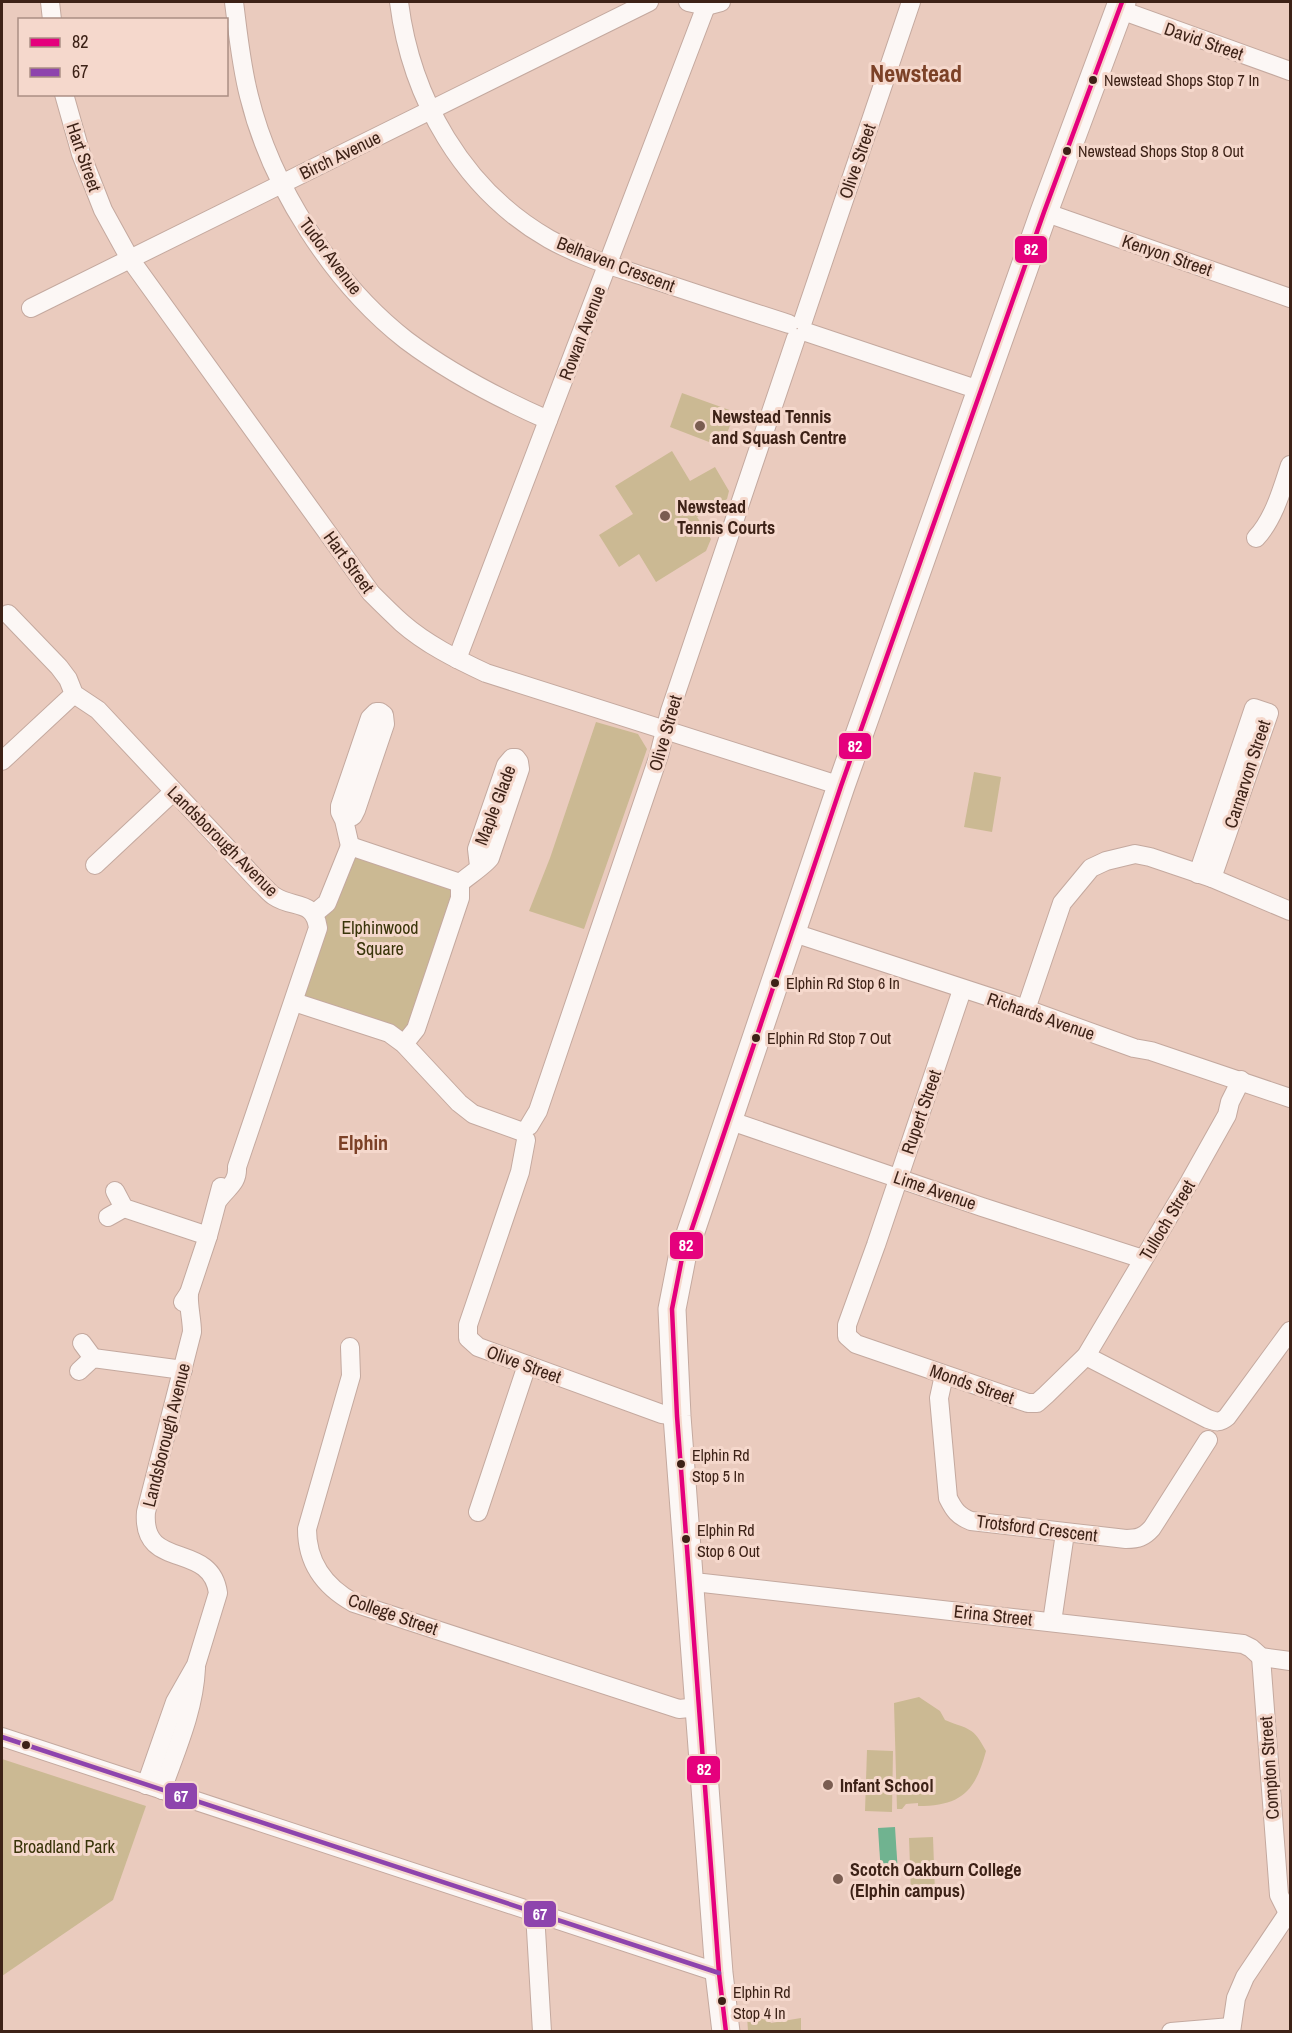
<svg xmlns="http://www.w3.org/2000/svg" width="1292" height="2033" font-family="'Archivo Narrow',sans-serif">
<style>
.green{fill:#cbb993}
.water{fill:#70b390}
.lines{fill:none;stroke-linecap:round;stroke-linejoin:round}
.minor-casing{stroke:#c4a99f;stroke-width:20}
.highway-casing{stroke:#c4a99f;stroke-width:29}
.minor{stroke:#fcf7f5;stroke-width:18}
.highway{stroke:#fcf7f5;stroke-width:27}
.bus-1-casing{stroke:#f5d8cc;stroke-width:9}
.bus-2-casing{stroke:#f5d8cc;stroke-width:9}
.bus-1{stroke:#e5007d;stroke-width:4.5}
.bus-2{stroke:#8e44ad;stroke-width:4.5}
.bus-dot{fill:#3d2217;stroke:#f5d8cc;stroke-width:2}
.poi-dot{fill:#7a5d51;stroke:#f5d8cc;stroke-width:2}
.labels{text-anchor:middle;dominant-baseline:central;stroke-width:6;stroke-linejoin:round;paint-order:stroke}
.bus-label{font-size:16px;fill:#3d2217;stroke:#f5d8cc;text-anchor:start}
.street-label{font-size:18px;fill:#3d2217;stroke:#f5d8cc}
.poi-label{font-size:18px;font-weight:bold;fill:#3d2217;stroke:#f5d8cc;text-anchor:start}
.park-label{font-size:18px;fill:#393409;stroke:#f5d8cc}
.neighbourhood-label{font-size:20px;font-weight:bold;fill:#7c4127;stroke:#f5d8cc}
.district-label{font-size:24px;font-weight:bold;fill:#7c4127;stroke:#f5d8cc}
.line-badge{stroke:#f5d8cc;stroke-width:2}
.badge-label{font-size:16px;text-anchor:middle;font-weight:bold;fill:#fff}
</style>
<rect width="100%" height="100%" fill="#eacbbe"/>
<g class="green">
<polygon points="682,393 735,412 722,447 670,427"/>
<polygon points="672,451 690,481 715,467 729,491 727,499 697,517 711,539 706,551 656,582 639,554 619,567 599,535 633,514 615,486"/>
<polygon points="596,722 638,734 647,749 584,929 529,911 550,858"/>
<polygon points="974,772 1001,777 992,832 964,827"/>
<polygon points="353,854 448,884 454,892 410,1027 404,1033 306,998 304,994 321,919"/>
<path d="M919,1697l21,14 5,9c24,10 28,6 41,31 -11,41 -25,55 -68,55v-3l-12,1 -4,5h-5l-3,-106z"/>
<polygon points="867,1750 893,1751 892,1812 865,1811"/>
<polygon points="2,1759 146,1806 113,1900 2,1976"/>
<polygon points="933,1837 935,1893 911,1894 909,1838"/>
<polygon points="763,2011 771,2023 801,2018 801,2031 748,2031 747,2016"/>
</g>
<polygon class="water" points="895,1827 898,1874 881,1875 878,1828"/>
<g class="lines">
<defs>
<g id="minor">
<polyline points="50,2 52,20"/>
<path d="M234,2c4,31 7,63 15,94 22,90 84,187 157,244 44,33 92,58 142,80"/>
<path d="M399,2c12,96 64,188 150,237 34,19 70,29 106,41 45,15 90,30 134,44"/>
<polyline points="688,2 706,6 721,2"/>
<polyline points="1118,9 1290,71"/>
<path d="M64,94l17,60 22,56 27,49 241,334c10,10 20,20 31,30 24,21 54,36 84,50l355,113"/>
<polyline points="1044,212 1290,298"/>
<polyline points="31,308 649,2"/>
<polyline points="803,321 911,2"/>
<polyline points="806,332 982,391"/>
<path d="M1256,538c18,-19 26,-49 34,-73"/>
<path d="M8,614l51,53 9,12 6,15 24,16 162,173c5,4 9,10 14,13 19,13 40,3 44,32l-81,239c1,16 -9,20 -18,32"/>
<polyline points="457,659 706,6"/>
<polyline points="2,761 74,694"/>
<polyline points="344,820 353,816 356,810 385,724 384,715 380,712 376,712 370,718 340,806 340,812 344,820 350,846"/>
<polyline points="95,865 173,792"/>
<polyline points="1198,874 1254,708 1269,713 1212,878"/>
<path d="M460,883c8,-7 25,-18 30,-25l30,-89 -1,-7 -3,-4h-4l-6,7 -29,84 2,17"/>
<polyline points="315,913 327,903 350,846 460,883 460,898 416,1029 404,1044"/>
<polyline points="791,932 1026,1009 1134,1048 1151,1051 1290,1098"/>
<polyline points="962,990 876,1245 847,1325 847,1336 856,1344 1028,1403 1037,1403 1046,1395 1086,1356 1190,1181 1227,1115 1230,1102 1241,1080"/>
<polyline points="294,1002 389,1033 404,1044 459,1103 473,1114 520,1131"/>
<polyline points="1026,1009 1062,903 1091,868 1106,861 1135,854 1150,857 1212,878 1290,911"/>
<polyline points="728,1120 982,1207 1143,1259"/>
<polyline points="529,1126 538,1111 659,755 670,711 796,338"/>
<polyline points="526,1140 520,1172 468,1325 468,1338 478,1347 662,1414 677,1416"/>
<polyline points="115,1191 124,1208 208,1236"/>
<polyline points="108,1217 124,1208"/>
<polyline points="183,1302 189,1293 208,1236 221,1187"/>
<polyline points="82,1343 93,1358"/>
<path d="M350,1347l1,29 -44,153c0,34 18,58 47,74l325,106 20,-2"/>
<path d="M1086,1356l122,63c8,3 12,4 19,-2l63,-86"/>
<polyline points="79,1371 93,1358 183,1370"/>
<path d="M944,1375l-5,23 9,100c6,12 10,18 23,23l155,18c12,0 18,-2 26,-11l56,-88"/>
<polyline points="478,1512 527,1365"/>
<polyline points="690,1584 703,1583 1243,1644 1251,1648 1261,1657 1290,1661"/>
<polyline points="1052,1622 1065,1533"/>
<polyline points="1261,1657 1279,1895 1288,1913"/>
<polyline points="2,1737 719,1973"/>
<path d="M146,1785l29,-83 21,-37 22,-72c-7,-53 -77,-21 -72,-81l46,-180c0,-13 -4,-26 -3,-39"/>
<path d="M162,1790c14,-40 32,-79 34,-122"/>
<polyline points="535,1913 542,2032"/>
<polyline points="1171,2032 1231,2027"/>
<polyline points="1231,2032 1236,1998 1245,1977 1290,1910"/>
</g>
<polyline id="highway" points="726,2032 719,1973 677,1416 672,1309 682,1258 841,786 1044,212 1122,2"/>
</defs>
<use href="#minor" class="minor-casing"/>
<use href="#highway" class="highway-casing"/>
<use href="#minor" class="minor"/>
<use href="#highway" class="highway"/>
<defs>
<polyline id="bus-1" points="726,2032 719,1973 677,1416 672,1309 682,1258 841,786 1044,212 1122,2"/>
<polyline id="bus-2" points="2,1737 719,1973"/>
</defs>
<use href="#bus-1" class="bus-1-casing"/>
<use href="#bus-2" class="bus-2-casing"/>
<use href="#bus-1" class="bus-1"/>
<use href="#bus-2" class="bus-2"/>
</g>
<g class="bus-dot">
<circle cx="1093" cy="80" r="5"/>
<circle cx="1067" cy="151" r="5"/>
<circle cx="775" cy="983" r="5"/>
<circle cx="756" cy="1038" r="5"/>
<circle cx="681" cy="1464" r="5"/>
<circle cx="686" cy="1539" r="5"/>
<circle cx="26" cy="1745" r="5"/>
<circle cx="722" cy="2001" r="5"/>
</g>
<g class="poi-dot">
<circle cx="700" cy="426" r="6"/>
<circle cx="665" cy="516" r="6"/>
<circle cx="828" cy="1785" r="6"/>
<circle cx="838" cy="1879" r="6"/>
</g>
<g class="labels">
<g class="bus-label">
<text x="1104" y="80">Newstead Shops Stop 7 In</text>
<text x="1078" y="151">Newstead Shops Stop 8 Out</text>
<text x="786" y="983">Elphin Rd Stop 6 In</text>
<text x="767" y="1038">Elphin Rd Stop 7 Out</text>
<text x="692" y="1455">Elphin Rd<tspan x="692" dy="21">Stop 5 In</tspan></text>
<text x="697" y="1530">Elphin Rd<tspan x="697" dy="21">Stop 6 Out</tspan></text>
<text x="733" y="1992">Elphin Rd<tspan x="733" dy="21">Stop 4 In</tspan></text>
</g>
<g class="street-label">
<text transform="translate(1204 41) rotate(19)">David Street</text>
<text transform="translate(340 155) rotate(-26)">Birch Avenue</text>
<text transform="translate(84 157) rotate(71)">Hart Street</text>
<text transform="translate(857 161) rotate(-71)">Olive Street</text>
<text transform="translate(1167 255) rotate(19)">Kenyon Street</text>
<text transform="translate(331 256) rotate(53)">Tudor Avenue</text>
<text transform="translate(616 264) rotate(21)">Belhaven Crescent</text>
<text transform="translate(582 333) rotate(-69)">Rowan Avenue</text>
<text transform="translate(349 562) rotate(54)">Hart Street</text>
<text transform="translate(665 733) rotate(-74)">Olive Street</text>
<text transform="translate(1247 774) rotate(-72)">Carnarvon Street</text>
<text transform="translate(495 805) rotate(-69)">Maple Glade</text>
<text transform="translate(223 841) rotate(45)">Landsborough Avenue</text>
<text transform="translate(1041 1016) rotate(19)">Richards Avenue</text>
<text transform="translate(921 1112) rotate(-71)">Rupert Street</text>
<text transform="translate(935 1190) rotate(19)">Lime Avenue</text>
<text transform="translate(1167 1220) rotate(-59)">Tulloch Street</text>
<text transform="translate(524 1364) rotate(20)">Olive Street</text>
<text transform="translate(972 1384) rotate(19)">Monds Street</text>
<text transform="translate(166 1435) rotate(-76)">Landsborough Avenue</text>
<text transform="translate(1037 1528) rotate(7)">Trotsford Crescent</text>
<text transform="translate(393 1614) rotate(19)">College Street</text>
<text transform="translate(993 1615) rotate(6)">Erina Street</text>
<text transform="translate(1269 1768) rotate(-94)">Compton Street</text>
</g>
<g class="poi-label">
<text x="712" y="416">Newstead Tennis<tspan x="712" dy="21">and Squash Centre</tspan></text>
<text x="677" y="506">Newstead<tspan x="677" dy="21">Tennis Courts</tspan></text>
<text x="840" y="1785">Infant School</text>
<text x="850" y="1869">Scotch Oakburn College<tspan x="850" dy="21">(Elphin campus)</tspan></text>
</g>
<g class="park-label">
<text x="380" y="927">Elphinwood<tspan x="380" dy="21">Square</tspan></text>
<text x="64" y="1846">Broadland Park</text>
</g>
<g class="neighbourhood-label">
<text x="363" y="1142">Elphin</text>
</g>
<g class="district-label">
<text x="916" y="73">Newstead</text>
</g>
</g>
<g class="line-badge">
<rect x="1014" y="235" width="34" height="29" rx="6" fill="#e5007d"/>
<rect x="838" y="732" width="34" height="28" rx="6" fill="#e5007d"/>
<rect x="669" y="1231" width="35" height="29" rx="6" fill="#e5007d"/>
<rect x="686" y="1755" width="35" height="29" rx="6" fill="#e5007d"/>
<rect x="164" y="1782" width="34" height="28" rx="6" fill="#8e44ad"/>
<rect x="523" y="1900" width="34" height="28" rx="6" fill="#8e44ad"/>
</g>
<g class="badge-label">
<text x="1031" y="255">82</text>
<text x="855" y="752">82</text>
<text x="686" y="1251">82</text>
<text x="704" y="1775">82</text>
<text x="181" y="1802">67</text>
<text x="540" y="1920">67</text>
</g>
<rect width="1292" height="2033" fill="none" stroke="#3d2217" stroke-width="6"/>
<rect x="18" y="18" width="210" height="78" fill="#f5d8cc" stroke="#ab8f84" stroke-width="1.5"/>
<rect x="30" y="38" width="30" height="9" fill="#e5007d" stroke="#ab8f84" stroke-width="1.5"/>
<text x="72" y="48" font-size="18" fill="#3d2217">82</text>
<rect x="30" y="68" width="30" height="9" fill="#8e44ad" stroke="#ab8f84" stroke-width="1.5"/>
<text x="72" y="78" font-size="18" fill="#3d2217">67</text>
</svg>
